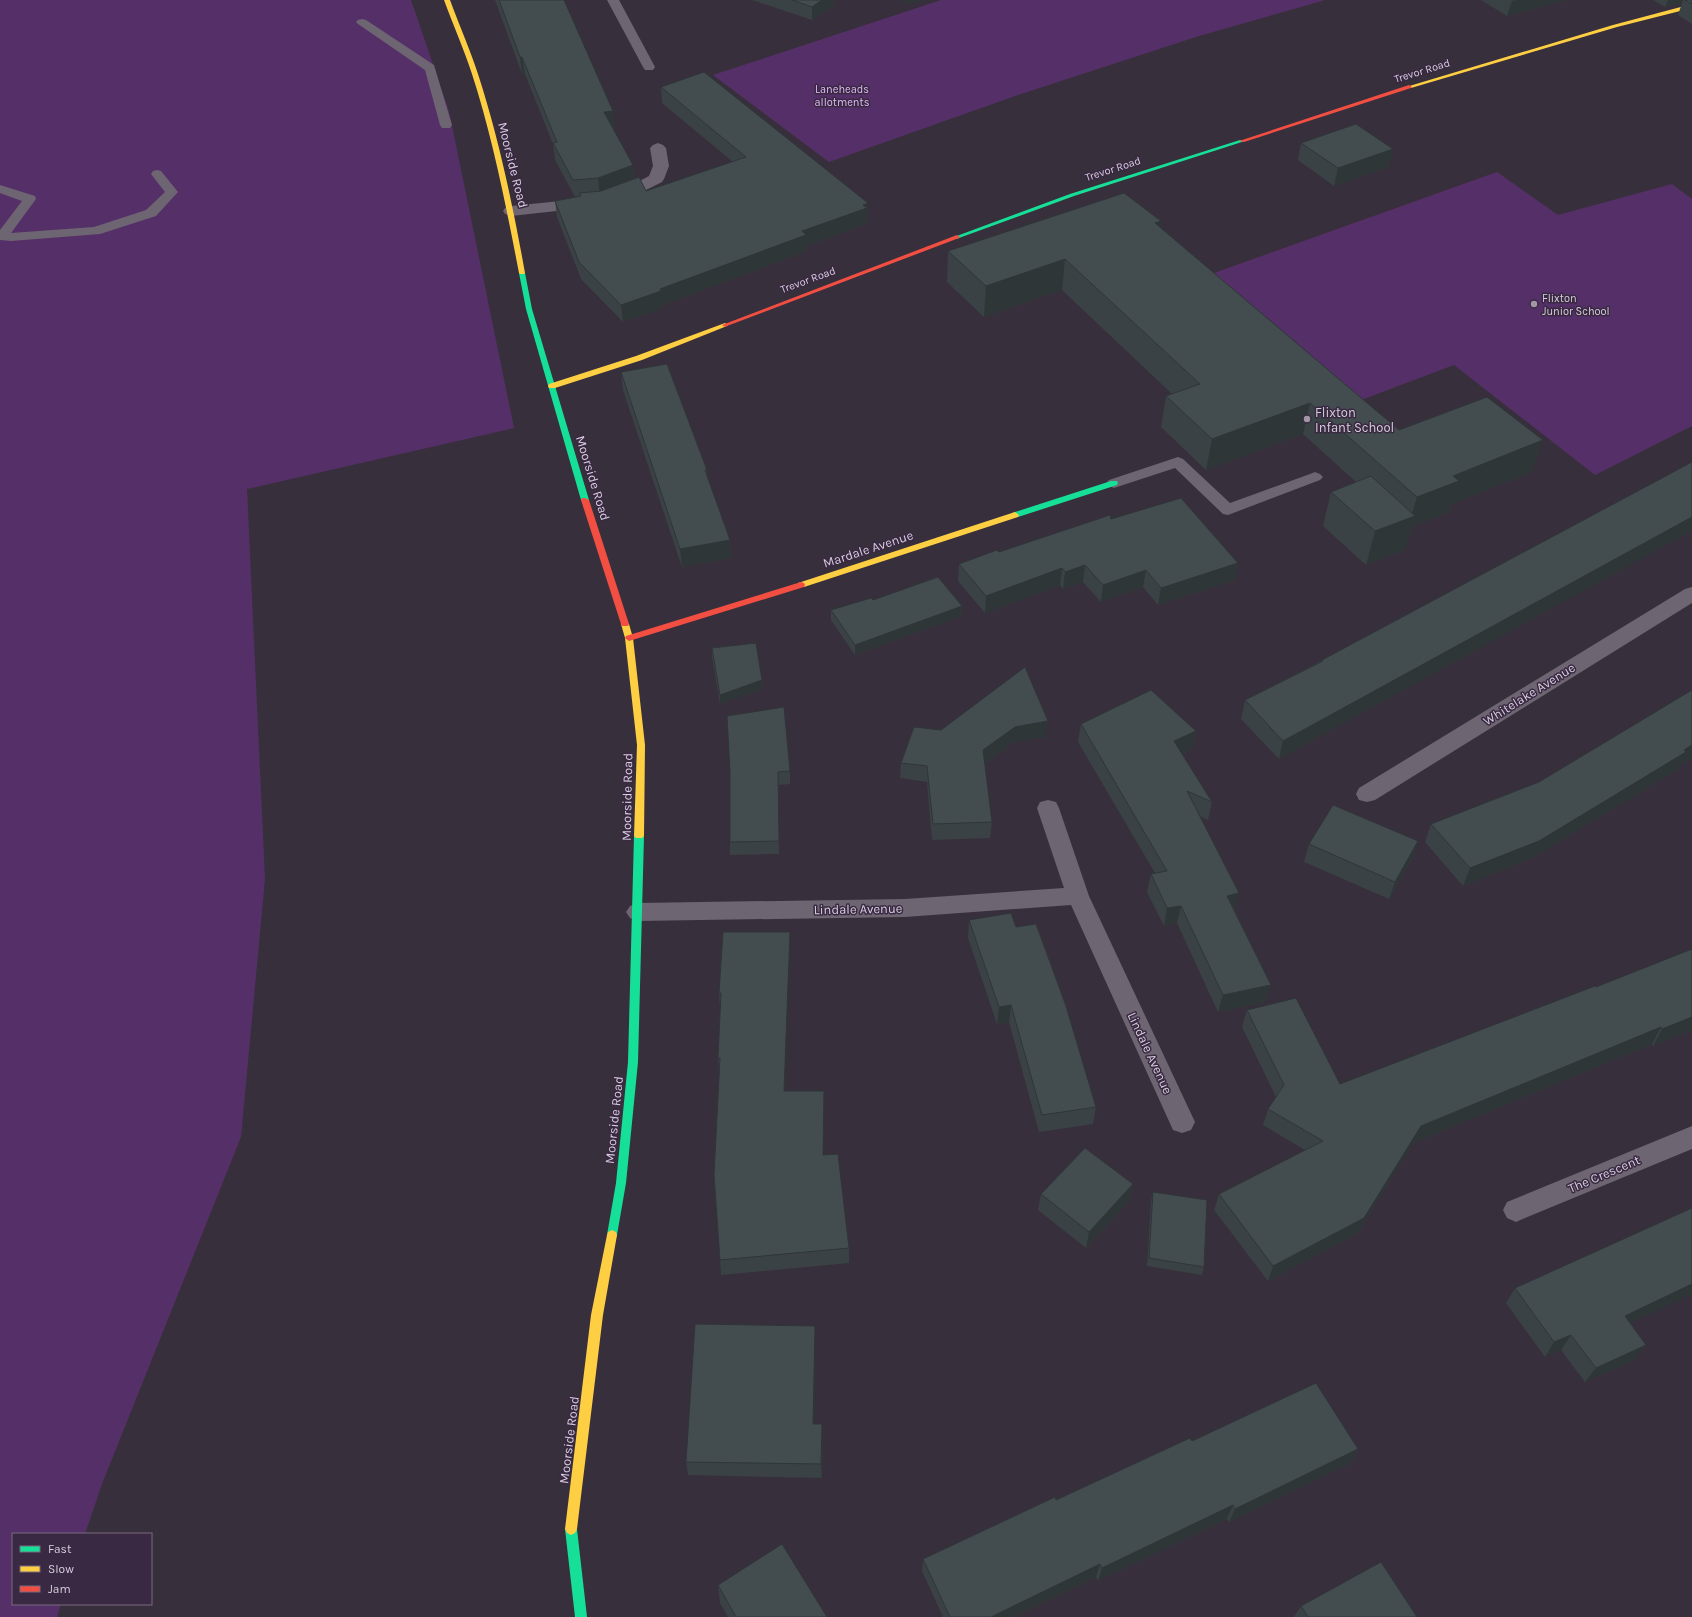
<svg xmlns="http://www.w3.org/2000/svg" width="1692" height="1617" font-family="Karla,sans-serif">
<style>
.green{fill:#553068}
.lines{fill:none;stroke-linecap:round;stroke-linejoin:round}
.lane{fill:#6d6571;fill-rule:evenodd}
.street{fill:#6d6571;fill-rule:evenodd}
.fast{fill:#16e098;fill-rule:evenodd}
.slow{fill:#ffcf43;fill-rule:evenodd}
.jam{fill:#f24e42;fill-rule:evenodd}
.wall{fill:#3a4245}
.shaded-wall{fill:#2f3638}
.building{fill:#434d50;stroke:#2f3638}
.poi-dot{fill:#a096a5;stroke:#392942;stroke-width:1.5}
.labels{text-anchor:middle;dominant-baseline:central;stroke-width:3;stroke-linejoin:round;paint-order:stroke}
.far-street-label{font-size:11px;fill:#d8cede;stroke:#392942}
.far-park-label{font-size:11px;fill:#e1bbf7;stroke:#392942}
.far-poi-label{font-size:11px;fill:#d8cede;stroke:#392942;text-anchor:start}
.street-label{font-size:13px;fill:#d8cede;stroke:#392942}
.poi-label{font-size:13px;fill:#d8cede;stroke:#392942;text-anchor:start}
</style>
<rect width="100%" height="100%" fill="#382f3c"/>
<g class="green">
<polygon points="0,0 411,0 449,111 514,428 247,489 265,879 241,1137 102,1484 85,1534 13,1534 13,1604 61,1604 57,1617 0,1617"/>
<polygon points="941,0 1325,0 1199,36 1018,95 829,162 713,75"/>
<polygon points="1497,172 1558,215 1672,184 1692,199 1692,426 1595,475 1454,365 1332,411 1186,283"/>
</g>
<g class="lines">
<g class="lane">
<polygon points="607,0 619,0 655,67 653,70 645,70 643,67"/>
<polygon points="362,19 366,20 434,65 452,125 450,128 442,128 440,125 425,70 358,24 356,22 358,20"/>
<polygon points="157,170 161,171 178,192 156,216 100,234 11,241 0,240 0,230 22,201 0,193 0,185 35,196 36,199 11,233 94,227 146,210 165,192 151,174 153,171"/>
<polygon points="1178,457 1183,459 1230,503 1310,474 1315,472 1320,474 1323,477 1320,480 1228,515 1223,514 1175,468 1114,488 1109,486 1106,483 1109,480"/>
</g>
<g class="street">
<polygon points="658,143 663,145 666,148 669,166 664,179 662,182 642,192 602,206 511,216 505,214 503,211 505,208 511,206 600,197 630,186 649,176 653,166 650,148 653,145"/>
<polygon points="1692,587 1692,603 1375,800 1367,802 1359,800 1356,794 1359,788 1685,589"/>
<polygon points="1048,800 1056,802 1059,808 1089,896 1195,1122 1191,1130 1182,1133 1173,1130 1071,905 905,917 638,921 630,918 626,912 630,906 638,903 905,899 1064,888 1037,808 1040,802"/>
<polygon points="1692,1126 1692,1149 1525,1218 1516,1222 1507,1218 1503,1210 1507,1202"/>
</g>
<g class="fast">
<polygon points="1240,140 1245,141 1074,196 959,238 957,239 954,237 1070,194"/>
<polygon points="522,271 525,273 532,309 589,500 588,502 585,502 581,500 526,309 519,273"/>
<polygon points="1111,481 1117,481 1118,483 1117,485 1018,517 1012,517 1011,515 1012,513"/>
<polygon points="639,833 642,834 644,836 638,1062 626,1183 617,1235 616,1238 612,1240 608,1238 607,1235 616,1183 628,1062 634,836 636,834"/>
<polygon points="571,1523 575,1525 577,1529 587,1617 575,1617 565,1529 567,1525"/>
</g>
<g class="slow">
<path d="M444,0h6c9,25 20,49 28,74 21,65 35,132 47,199l-1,1h-4l-1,-1c-13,-67 -26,-134 -47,-199 -8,-25 -19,-49 -28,-74z"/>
<polygon points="1692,4 1692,8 1617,27 1411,88 1406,87 1613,25"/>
<polygon points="725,323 728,325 727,326 642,360 555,388 549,388 548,386 549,384 636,356"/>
<polygon points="1015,512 1019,515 1018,517 804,587 798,587 797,585 798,583"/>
<polygon points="625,621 629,624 633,638 645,745 644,836 642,838 636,838 634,836 637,745 625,638 621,624"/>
<polygon points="612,1230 616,1232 617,1235 603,1315 577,1529 575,1533 571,1535 567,1533 565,1529 591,1315 607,1235 608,1232"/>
</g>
<g class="jam">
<polygon points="1409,85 1412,87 1411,88 1244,142 1239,141"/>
<polygon points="957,235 960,237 959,238 727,326 725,327 722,325"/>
<polygon points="582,498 585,498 589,500 629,624 628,626 622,626 621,624 581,500"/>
<polygon points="801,582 804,583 805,585 804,587 629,641 625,638 626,636"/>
</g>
</g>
<g class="wall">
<polygon points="495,0 564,0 613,111 615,128 613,129 633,165 634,179 646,191 733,162 662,103 661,87 868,203 868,220 866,220 866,224 807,246 807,251 663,305 663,308 623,322 581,279 557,217 555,201 575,197 555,160 553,144 525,74 522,74"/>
<polygon points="752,0 834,0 834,6 812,20"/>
<polygon points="1481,0 1566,0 1507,16"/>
<polygon points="1653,0 1692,0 1692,24 1678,15 1682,3 1665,7"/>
<polygon points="1301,143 1393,149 1389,167 1334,186 1298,160"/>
<polygon points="1160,228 1399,430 1532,472 1452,504 1449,512 1412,527 1405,550 1366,565 1323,526 1331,492 1356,482 1303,434 1206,470 1161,427 1166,396 1172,394 1062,290 984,317 947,282 948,251"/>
<polygon points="621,372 707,470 707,475 730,540 731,558 682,567 623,390"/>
<polygon points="1692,462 1279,759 1241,719 1245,700 1321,661 1322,660"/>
<polygon points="1111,519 1238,563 1235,580 1158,605 1143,587 1101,602 1083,582 1063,589 1060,585 985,613 958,581 959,564"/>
<polygon points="873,600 962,606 961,616 855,655 831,620 831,610"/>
<polygon points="712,648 762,689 720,704 712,657"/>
<polygon points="1692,690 1692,758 1679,766 1677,770 1532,858 1463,886 1425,842 1431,824 1539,782"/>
<polygon points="1081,724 1196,731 1192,749 1182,754 1212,802 1208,820 1200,816 1235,911 1266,1002 1218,1012 1177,923 1164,926 1147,892 1151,874 1155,873 1078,742"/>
<polygon points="941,730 1046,737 1014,742 985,764 992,822 990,838 932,840 927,782 900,778 901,763"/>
<polygon points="790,771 790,784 778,785 779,854 730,855 730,772"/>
<polygon points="1418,841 1412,859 1389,899 1304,862 1309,844"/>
<polygon points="969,920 1016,927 1096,1107 1093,1124 1039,1132 1009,1022 997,1024 968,938"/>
<polygon points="790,932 790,949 785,1091 824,1107 823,1155 849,1248 849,1263 721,1275 720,1260 719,1072 718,1058 720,1010 719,993"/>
<polygon points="1692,949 1692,1030 1653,1046 1652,1044 1413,1143 1357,1234 1268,1281 1214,1210 1219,1194 1305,1150 1263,1125 1268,1109 1276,1097 1242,1027 1247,1010 1340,1084 1596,987"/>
<polygon points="1153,1192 1204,1267 1202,1275 1147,1266 1151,1201"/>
<polygon points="1041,1194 1130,1200 1086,1248 1038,1210"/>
<polygon points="1515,1288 1631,1324 1635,1360 1585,1382 1561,1350 1545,1357 1506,1303"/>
<polygon points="815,1326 815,1341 814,1424 823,1438 822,1478 688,1475 686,1462"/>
<polygon points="1192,1441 1358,1449 1351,1463 1229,1522 1227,1519 1098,1581 1096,1577 1014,1617 943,1617 922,1571 923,1559 1056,1500"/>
<polygon points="718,1585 827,1617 728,1617 720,1603"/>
<polygon points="1301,1606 1417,1617 1294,1617"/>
</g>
<g class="shaded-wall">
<polygon points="822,0 834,0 834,6 812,20 812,7"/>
<polygon points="904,0 930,0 904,4"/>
<polygon points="1515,0 1566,0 1507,16 1512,1"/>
<polygon points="1668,0 1683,0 1682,3 1665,7"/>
<polygon points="520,57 522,57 525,74 522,74"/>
<polygon points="613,111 615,128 606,130 604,112"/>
<polygon points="1393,149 1389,167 1334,186 1338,168"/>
<polygon points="633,165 634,182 600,196 598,178"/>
<polygon points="868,203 868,220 866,220 866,224 807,246 807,251 663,305 663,308 623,322 621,305 802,231"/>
<polygon points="1161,221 1157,251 1155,223"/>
<polygon points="1065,259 1062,290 984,317 986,286"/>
<polygon points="1310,403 1303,434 1206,470 1212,439"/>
<polygon points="1543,440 1532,472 1452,504 1449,512 1412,527 1405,550 1366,565 1375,531 1411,517 1417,497 1453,476"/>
<polygon points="1692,517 1692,531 1279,759 1283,741"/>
<polygon points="730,540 731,558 682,567 680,549"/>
<polygon points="1238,563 1235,580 1158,605 1161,588"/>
<polygon points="1085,565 1083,582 1063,589 1065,572"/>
<polygon points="1062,568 1060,585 985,613 986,596"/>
<polygon points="1146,570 1143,587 1101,602 1103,585"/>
<polygon points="962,606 961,616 855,655 855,645"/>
<polygon points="762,680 762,689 720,704 720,695"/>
<polygon points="1048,721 1046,737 1014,742 982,766 983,750 1015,727"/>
<polygon points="1196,731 1192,749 1171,759 1174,741"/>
<polygon points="1692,745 1692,758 1679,766 1677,770 1532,858 1463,886 1470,868 1684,750"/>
<polygon points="1418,841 1412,859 1389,899 1395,882"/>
<polygon points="1239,893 1235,911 1227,896"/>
<polygon points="1181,906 1177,923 1164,926 1167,908"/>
<polygon points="790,932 790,949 785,1107 784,1091"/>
<polygon points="1271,985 1266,1002 1218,1012 1223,995"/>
<polygon points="1011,1005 1009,1022 997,1024 999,1007"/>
<polygon points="1692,1017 1692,1030 1653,1046 1662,1029"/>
<polygon points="1661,1027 1652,1044 1413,1143 1357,1234 1268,1281 1273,1266 1421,1126"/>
<polygon points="824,1091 824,1107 823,1170 823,1155"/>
<polygon points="1133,1184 1130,1200 1086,1248 1089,1232"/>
<polygon points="1692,1284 1692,1294 1615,1331 1625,1316"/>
<polygon points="815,1326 815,1341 814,1438 813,1424"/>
<polygon points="1571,1335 1561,1350 1545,1357 1554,1342"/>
<polygon points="1646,1345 1635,1360 1585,1382 1596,1368"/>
<polygon points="822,1424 823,1438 822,1478 821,1464"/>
<polygon points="1358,1449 1351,1463 1229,1522 1235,1509"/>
<polygon points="1233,1505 1227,1519 1098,1581 1102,1568"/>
<polygon points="1100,1564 1096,1577 1014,1617 991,1617"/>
</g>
<g class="building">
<polygon points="499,0 564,0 613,111 604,112 633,165 598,178 573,180 553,143 557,142 522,57 520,57"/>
<polygon points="792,0 822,0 812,7"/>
<polygon points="1685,0 1692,0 1692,4"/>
<polygon points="704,72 868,203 863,205 867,208 802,231 806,235 660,289 661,291 621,305 579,262 555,201 581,196 580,193 601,191 639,177 646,191 746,157 661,87"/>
<polygon points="1356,124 1393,149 1338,168 1301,143"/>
<polygon points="1124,193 1161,221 1155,223 1399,430 1487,397 1543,440 1453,476 1459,481 1417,497 1310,403 1212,439 1166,396 1200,384 1065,259 986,286 948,251"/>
<polygon points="667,364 707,470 705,470 730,540 680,549 621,372"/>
<polygon points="1692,462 1692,517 1283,741 1245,700 1323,661 1322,660"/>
<polygon points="1371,476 1415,516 1375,531 1331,492"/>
<polygon points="1181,498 1238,563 1161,588 1146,570 1103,585 1085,565 1065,572 1062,568 986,596 959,564 997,550 999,552 1110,515 1111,519"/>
<polygon points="938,577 962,606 855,645 831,610 871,598 873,600"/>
<polygon points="756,643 762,680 720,695 712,648"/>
<polygon points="1025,667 1048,721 1015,727 983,750 992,822 933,824 927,766 901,763 914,727 941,730"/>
<polygon points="1151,690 1196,731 1174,741 1212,802 1187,791 1239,893 1227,896 1271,985 1223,995 1181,906 1167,908 1151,874 1167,871 1081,724"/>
<polygon points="1692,690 1692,745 1684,750 1686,752 1539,841 1470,868 1431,824 1539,782"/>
<polygon points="784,707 790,771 778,772 779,841 730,842 730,772 727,716"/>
<polygon points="1333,805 1418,841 1395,882 1309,844"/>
<polygon points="1011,913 1016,927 1036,924 1066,1006 1096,1107 1042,1115 1011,1005 999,1007 969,920"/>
<polygon points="723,932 790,932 784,1091 824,1091 823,1155 838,1154 849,1248 720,1260 714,1175 720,1058 718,1058 721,993 719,993"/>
<polygon points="1692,949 1692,1017 1662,1029 1661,1027 1421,1126 1364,1218 1273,1266 1219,1194 1323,1141 1268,1109 1284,1085 1247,1010 1296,998 1340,1084 1595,986 1596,987"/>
<polygon points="1085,1148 1133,1184 1089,1232 1041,1194"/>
<polygon points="1153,1192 1207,1200 1204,1267 1149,1258"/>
<polygon points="1692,1208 1692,1284 1625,1316 1646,1345 1596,1368 1571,1335 1554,1342 1515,1288"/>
<polygon points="695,1324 815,1326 813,1424 822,1424 821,1464 686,1462"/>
<polygon points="1316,1383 1358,1449 1235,1509 1233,1505 1102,1568 1100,1564 991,1617 950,1617 923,1559 1055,1497 1056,1500 1190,1438 1192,1441"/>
<polygon points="782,1544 827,1617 736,1617 718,1585"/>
<polygon points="1381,1562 1417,1617 1308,1617 1301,1606"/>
</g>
<g class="poi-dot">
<circle cx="1534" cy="304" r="4"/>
<circle cx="1307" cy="419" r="4"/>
</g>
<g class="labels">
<g class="far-street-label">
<text transform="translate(1422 71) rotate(-17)">Trevor Road</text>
<text transform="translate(1113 169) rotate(-18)">Trevor Road</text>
<text transform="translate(808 280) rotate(-20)">Trevor Road</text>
</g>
<g class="far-park-label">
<text x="842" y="89">Laneheads<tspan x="842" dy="13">allotments</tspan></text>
</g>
<g class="far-poi-label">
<text x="1542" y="298">Flixton<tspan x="1542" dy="13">Junior School</tspan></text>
</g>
<g class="street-label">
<text transform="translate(513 165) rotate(76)">Moorside Road</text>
<text transform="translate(593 478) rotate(73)">Moorside Road</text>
<text transform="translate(868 549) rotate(-18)">Mardale Avenue</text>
<text transform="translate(1529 694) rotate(-32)">Whitelake Avenue</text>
<text transform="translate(627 797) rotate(-89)">Moorside Road</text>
<text transform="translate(858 909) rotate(-1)">Lindale Avenue</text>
<text transform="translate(1150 1053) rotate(65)">Lindale Avenue</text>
<text transform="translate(614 1120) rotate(-84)">Moorside Road</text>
<text transform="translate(1604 1174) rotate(-23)">The Crescent</text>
<text transform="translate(569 1440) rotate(-83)">Moorside Road</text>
</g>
<g class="poi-label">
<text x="1315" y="412">Flixton<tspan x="1315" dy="15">Infant School</tspan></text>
</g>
</g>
<rect x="12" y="1533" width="140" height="72" fill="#392942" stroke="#796b80"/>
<rect x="20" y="1546" width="20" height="6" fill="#16e098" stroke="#796b80"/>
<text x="48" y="1553" font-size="12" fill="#d8cede">Fast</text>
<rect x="20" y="1566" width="20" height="6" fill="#ffcf43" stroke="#796b80"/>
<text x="48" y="1573" font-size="12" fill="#d8cede">Slow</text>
<rect x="20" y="1586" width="20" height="6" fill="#f24e42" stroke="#796b80"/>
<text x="48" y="1593" font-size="12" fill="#d8cede">Jam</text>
</svg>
